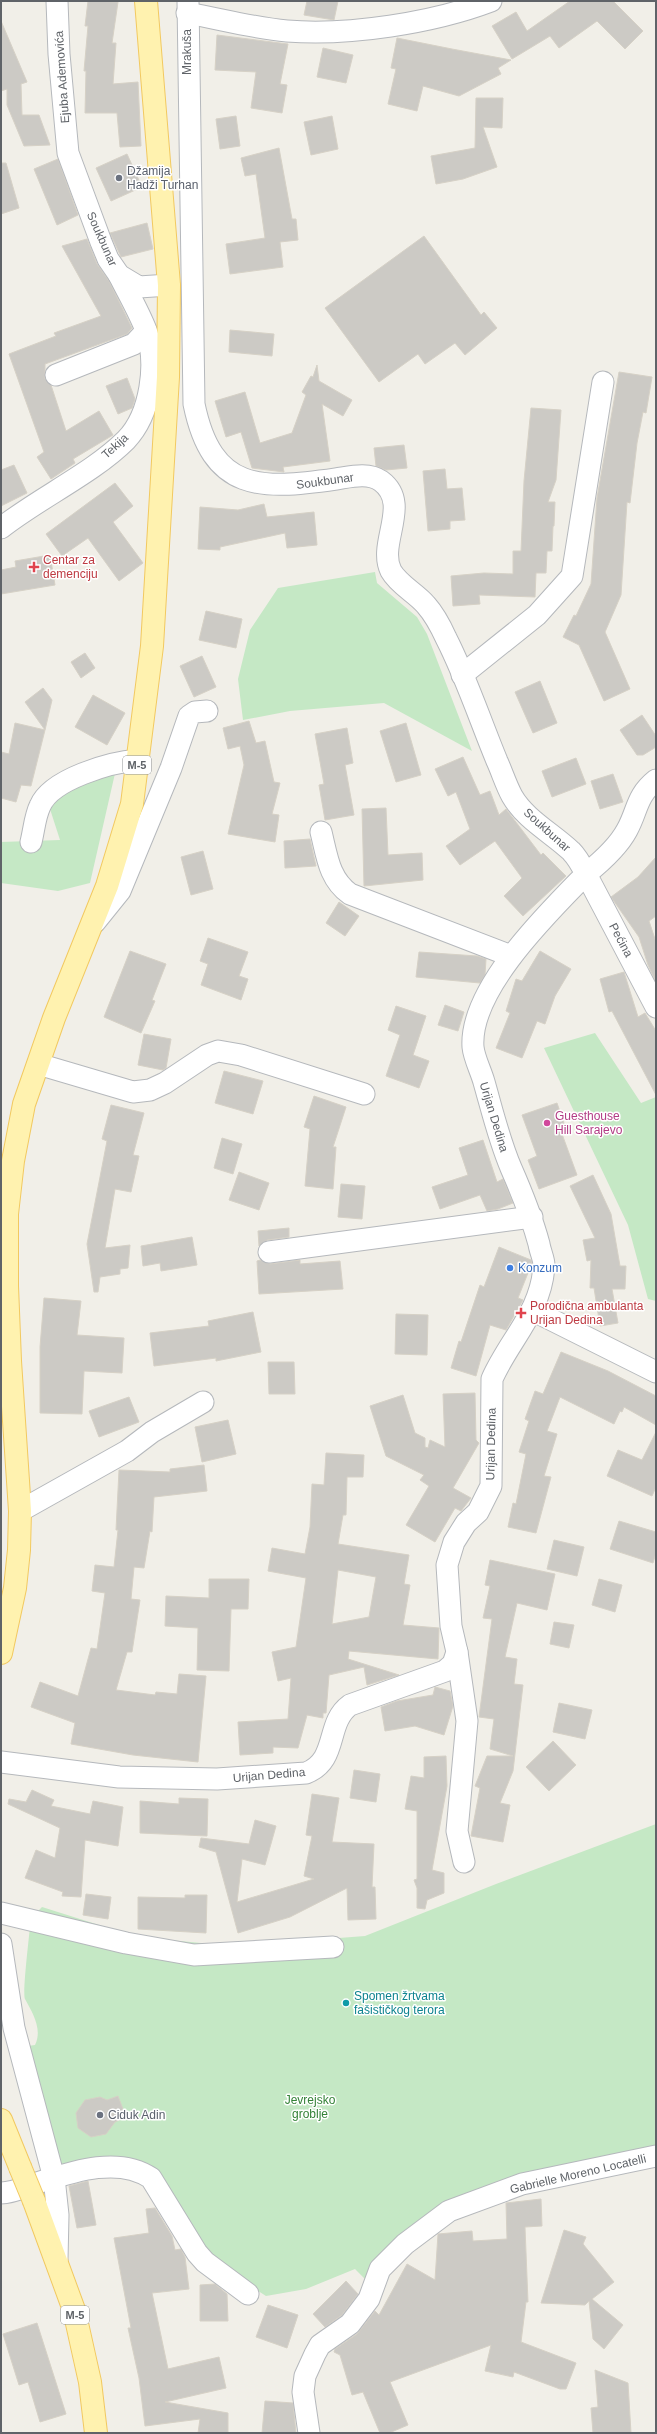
<svg xmlns="http://www.w3.org/2000/svg" width="657" height="2434" font-family="Helvetica,sans-serif">
<style>
.green{fill:#c5e8c5}
.building{fill:#cccac5;stroke:#d6d1c6;fill-rule:evenodd}
.lines{fill:none;stroke-linecap:round;stroke-linejoin:round}
.street-casing{stroke:#b5b8bc;stroke-width:23}
.primary-casing{stroke:#f2c960;stroke-width:24}
.street{stroke:#fff;stroke-width:21}
.primary{stroke:#fff2af;stroke-width:22}
.primary-bridge-casing{stroke:#f2c960;stroke-width:24;stroke-linecap:butt}
.primary-bridge{stroke:#fff2af;stroke-width:22}
.worship-dot{fill:#6b7280;stroke:#fff;stroke-width:1.5}
.health-dot{fill:#e0444e;stroke:#fff;stroke-width:1.5}
.hotel-dot{fill:#d1479c;stroke:#fff;stroke-width:1.5}
.shop-dot{fill:#3f7fe0;stroke:#fff;stroke-width:1.5}
.culture-dot{fill:#0f9aa8;stroke:#fff;stroke-width:1.5}
.labels{text-anchor:middle;dominant-baseline:central;stroke-width:3;stroke-linejoin:round;paint-order:stroke}
.shield{fill:#fff;stroke:#8f9295;stroke-width:1}
.shield-label{font-size:11px;font-weight:bold;fill:#5f6368}
.street-label{font-size:12px;fill:#5f6368;stroke:#fff}
.worship-label{font-size:12px;fill:#5b616d;stroke:#fff;text-anchor:start}
.health-label{font-size:12px;fill:#be3a42;stroke:#fff;text-anchor:start}
.hotel-label{font-size:12px;fill:#b23c85;stroke:#fff;text-anchor:start}
.shop-label{font-size:12px;fill:#366cbe;stroke:#fff;text-anchor:start}
.culture-label{font-size:12px;fill:#0d838f;stroke:#fff;text-anchor:start}
.park-label{font-size:12px;fill:#348238;stroke:#fff}
</style>
<rect width="100%" height="100%" fill="#f1efe8"/>
<g class="green">
<polygon points="375,572 377,583 417,617 427,634 472,751 384,703 290,711 243,720 238,679 250,630 278,588"/>
<polygon points="116,769 90,883 58,891 1,883 1,842 60,840 50,809 66,783"/>
<polygon points="595,1033 641,1103 656,1097 656,1301 648,1299 628,1225 544,1048"/>
<path d="M656,1824v321l-162,40 -125,98 -14,-14 -49,20 -40,7 -64,-42 -47,-84 -88,-4 -10,-5 -29,-115 7,-1c8,-16 -3,-33 -10,-46 -3,-5 5,-70 6,-81l11,-11 95,30 96,9 132,-10 131,-52z"/>
</g>
<g class="building">
<polygon points="88,1 118,2 112,43 116,43 113,84 138,82 141,146 120,147 117,113 85,113 86,71 84,71 88,26 85,26"/>
<polygon points="307,1 338,1 334,20 304,15"/>
<polygon points="570,1 613,1 643,31 625,49 597,21 559,48 550,36 512,59 492,26 516,12 527,31"/>
<polygon points="1,21 27,82 21,84 22,115 39,115 50,145 24,146 7,105 7,89 1,91"/>
<polygon points="217,35 288,44 280,84 287,85 282,113 251,108 256,72 215,70"/>
<polygon points="397,38 452,49 511,60 498,68 501,74 459,96 423,86 417,111 388,104 396,69 391,68"/>
<polygon points="323,48 353,55 346,83 317,77"/>
<polygon points="476,98 503,98 502,128 483,127 497,167 463,179 436,184 431,156 475,148"/>
<polygon points="236,116 240,146 220,149 216,119"/>
<polygon points="332,116 338,149 311,155 304,122"/>
<polygon points="279,148 292,219 296,219 298,240 280,242 283,267 230,274 226,244 265,238 256,174 245,176 241,158"/>
<polygon points="127,154 142,187 111,201 96,168"/>
<polygon points="58,159 78,215 57,225 34,169"/>
<polygon points="1,163 6,163 19,208 1,214"/>
<polygon points="147,223 153,249 121,257 110,233"/>
<polygon points="424,236 481,315 484,312 497,328 465,355 455,343 425,364 418,354 379,382 325,308"/>
<polygon points="87,239 97,264 109,281 132,328 127,334 45,364 45,379 51,385 66,431 99,411 113,435 73,459 75,463 51,479 37,457 44,452 9,354 56,336 54,333 101,316 62,246"/>
<polygon points="230,330 274,334 272,356 229,352"/>
<polygon points="317,365 319,381 352,400 343,416 322,404 330,461 283,467 284,472 252,468 241,432 226,437 215,401 245,392 260,443 292,433 306,395 302,392 311,376 313,377"/>
<polygon points="619,372 652,377 646,413 643,412 637,443 630,503 627,502 621,595 605,632 630,689 604,701 579,645 563,637 574,615 576,616 591,584 597,498"/>
<polygon points="127,378 135,399 132,408 118,414 106,386"/>
<polygon points="531,408 561,410 556,480 548,502 555,502 554,526 553,526 552,551 547,551 546,573 536,573 535,597 479,595 480,604 453,606 451,576 484,573 513,574 513,551 521,551 524,481"/>
<polygon points="404,445 407,468 386,470 376,466 374,448"/>
<polygon points="14,465 27,493 1,506 1,470"/>
<polygon points="445,469 447,489 462,488 465,520 450,521 450,529 428,531 423,471"/>
<polygon points="115,483 133,506 113,522 143,563 119,581 88,538 62,556 46,534"/>
<polygon points="264,504 267,517 314,512 317,545 287,548 285,533 220,547 220,550 198,549 200,507 238,510"/>
<polygon points="50,555 55,585 1,594 1,570 16,567 15,561"/>
<polygon points="206,611 242,619 236,648 199,640"/>
<polygon points="85,653 95,668 81,678 71,662"/>
<polygon points="202,656 216,687 194,697 180,666"/>
<polygon points="540,681 557,723 533,733 515,692"/>
<polygon points="43,688 52,700 45,730 25,702"/>
<polygon points="93,695 125,713 107,745 75,727"/>
<polygon points="642,715 656,736 656,747 643,755 637,755 620,730"/>
<polygon points="249,721 256,743 265,741 274,782 280,783 272,814 279,815 275,842 228,834 244,765 240,746 228,749 223,728"/>
<polygon points="15,723 45,730 31,786 21,785 16,802 1,798 1,752 9,754"/>
<polygon points="406,723 421,775 396,782 380,731"/>
<polygon points="347,728 353,763 345,765 354,815 325,820 319,785 324,784 315,734"/>
<polygon points="463,757 480,795 490,791 499,815 506,809 541,855 543,853 566,876 523,916 504,896 522,878 495,841 460,865 446,846 470,829 456,792 448,796 435,769"/>
<polygon points="576,758 586,784 552,797 542,771"/>
<polygon points="613,774 623,802 600,809 591,781"/>
<polygon points="386,808 388,855 422,853 423,880 364,886 362,809"/>
<polygon points="310,839 316,866 285,868 284,841"/>
<polygon points="203,851 213,889 191,895 181,857"/>
<polygon points="656,857 656,916 649,921 656,942 655,980 648,965 639,937 611,897 638,877"/>
<polygon points="339,902 359,916 345,936 326,923"/>
<polygon points="208,938 248,952 239,976 248,979 241,1000 201,985 208,964 200,961"/>
<polygon points="130,951 166,964 152,1000 155,1001 141,1033 104,1017"/>
<polygon points="540,951 571,969 555,996 545,1024 537,1021 522,1058 496,1048 510,1013 506,1011 516,979 522,981"/>
<polygon points="419,952 477,956 486,959 485,975 480,983 416,977"/>
<polygon points="624,972 638,1017 645,1013 656,1031 656,1095 612,1011 609,1012 600,979"/>
<polygon points="445,1005 464,1012 458,1031 438,1025"/>
<polygon points="396,1006 426,1016 413,1055 429,1061 419,1088 386,1076 400,1035 388,1030"/>
<polygon points="144,1034 171,1039 166,1068 163,1070 138,1065"/>
<polygon points="224,1071 263,1081 253,1114 215,1103"/>
<polygon points="314,1096 346,1107 333,1147 336,1147 333,1189 305,1186 310,1129 304,1127"/>
<polygon points="557,1103 567,1132 562,1134 577,1175 539,1189 528,1160 537,1156 522,1115"/>
<polygon points="111,1105 144,1113 133,1155 139,1156 131,1192 115,1189 105,1248 130,1245 128,1268 120,1269 120,1274 100,1277 98,1292 94,1292 87,1244 107,1141 102,1139"/>
<polygon points="222,1138 242,1144 233,1174 214,1168"/>
<polygon points="483,1140 497,1182 503,1179 513,1203 498,1209 487,1211 480,1195 440,1209 432,1187 468,1175 459,1148"/>
<polygon points="239,1172 269,1183 259,1210 229,1200"/>
<polygon points="593,1175 611,1214 620,1266 626,1266 625,1289 612,1289 618,1323 600,1326 594,1288 590,1288 591,1260 587,1261 583,1240 595,1238 570,1186"/>
<polygon points="341,1184 365,1186 362,1219 338,1217"/>
<polygon points="289,1228 289,1237 267,1240 259,1246 258,1231"/>
<polygon points="192,1237 197,1265 161,1271 160,1263 143,1266 141,1246"/>
<polygon points="499,1247 531,1260 532,1263 518,1298 523,1300 506,1330 490,1325 476,1376 451,1368 459,1341 461,1342 480,1285 484,1287"/>
<polygon points="260,1260 270,1264 300,1260 300,1264 340,1261 343,1289 259,1294 257,1261"/>
<polygon points="44,1298 81,1301 77,1335 124,1338 122,1373 84,1371 82,1414 40,1413 40,1347"/>
<polygon points="253,1312 261,1352 216,1361 216,1358 154,1366 150,1333 209,1326 208,1321"/>
<polygon points="396,1314 428,1315 427,1355 395,1354"/>
<polygon points="561,1352 608,1371 656,1396 656,1425 624,1407 622,1412 620,1411 614,1424 560,1397 547,1431 557,1434 544,1476 551,1477 536,1533 508,1527 513,1503 516,1504 526,1454 519,1452 529,1421 525,1419 535,1391 543,1394"/>
<polygon points="268,1362 294,1362 295,1394 269,1394"/>
<polygon points="475,1393 476,1440 479,1443 453,1488 471,1498 461,1511 455,1508 435,1542 406,1525 429,1486 420,1480 424,1475 386,1456 370,1406 403,1395 415,1433 425,1438 425,1447 428,1448 430,1440 445,1447 443,1394"/>
<polygon points="129,1397 139,1422 99,1437 89,1411"/>
<polygon points="228,1420 236,1454 202,1462 195,1427"/>
<polygon points="656,1432 656,1487 652,1496 607,1476 618,1450 642,1460"/>
<path d="M326,1453l38,2 -1,22h-16l-1,38h-3l-5,29 71,11 -5,29 6,1 -7,40 36,3 -1,31 -89,-8 -1,8 51,16 -32,10 -3,-18 -35,8 -3,38h-3v5l-16,-3 -9,33 -25,-1v6l-33,2 -2,-33 50,-3 3,-41 -13,3 -6,-29 24,-5 10,-69 -38,-7 4,-23 33,6 5,-27 2,-43 12,1zM338,1570l38,7 -7,40 -37,7z"/>
<polygon points="204,1465 207,1491 154,1497 152,1532 150,1531 144,1568 134,1567 131,1599 140,1600 132,1652 127,1652 116,1690 155,1695 156,1692 177,1694 179,1674 206,1676 198,1762 133,1755 71,1744 75,1723 31,1707 40,1682 78,1696 91,1648 97,1649 105,1593 92,1591 95,1565 114,1567 118,1530 116,1530 119,1470 170,1472 170,1469"/>
<polygon points="619,1521 656,1532 656,1553 653,1563 610,1549"/>
<polygon points="554,1540 584,1547 577,1576 547,1569"/>
<polygon points="490,1560 555,1574 547,1610 517,1603 505,1657 517,1659 514,1684 523,1685 513,1771 500,1803 510,1805 503,1842 471,1836 480,1788 475,1786 487,1756 513,1756 490,1749 494,1719 479,1717 492,1619 483,1618 490,1586 485,1585"/>
<polygon points="209,1579 249,1579 248,1609 231,1609 229,1671 197,1670 198,1628 165,1626 166,1596 209,1598"/>
<polygon points="599,1579 622,1585 615,1612 592,1605"/>
<polygon points="554,1622 574,1625 569,1648 550,1644"/>
<polygon points="435,1687 450,1691 453,1706 444,1735 415,1726 385,1731 381,1707 397,1701 433,1695"/>
<polygon points="559,1703 592,1710 585,1739 553,1732"/>
<polygon points="553,1741 576,1765 549,1791 526,1767"/>
<polygon points="446,1756 447,1786 432,1870 444,1873 444,1893 427,1900 425,1909 417,1908 417,1888 414,1880 417,1879 417,1811 405,1809 411,1776 424,1778 424,1757"/>
<polygon points="354,1770 380,1774 376,1802 350,1798"/>
<polygon points="32,1790 54,1800 51,1806 90,1814 93,1801 123,1807 118,1846 85,1840 81,1897 62,1896 63,1892 25,1878 36,1850 55,1858 60,1828 8,1804 9,1799 26,1802"/>
<polygon points="312,1794 339,1798 332,1842 374,1844 372,1887 375,1887 376,1919 348,1920 347,1888 290,1917 238,1933 216,1852 199,1847 201,1838 249,1844 255,1820 276,1826 265,1865 242,1859 237,1902 314,1879 304,1876 312,1836 306,1835"/>
<polygon points="179,1798 208,1799 207,1836 140,1833 140,1801 179,1804"/>
<polygon points="86,1894 111,1897 108,1919 83,1915"/>
<polygon points="185,1895 207,1895 206,1933 138,1929 138,1897 185,1898"/>
<polygon points="118,2096 126,2117 115,2122 106,2134 91,2137 78,2128 76,2113 85,2100 100,2097 107,2100"/>
<polygon points="88,2181 96,2225 77,2228 69,2186"/>
<polygon points="541,2199 542,2226 525,2227 528,2302 526,2302 521,2342 576,2363 566,2389 560,2389 514,2372 513,2377 485,2371 491,2345 390,2382 408,2425 389,2433 380,2433 363,2392 352,2395 340,2355 334,2352 335,2349 357,2334 375,2311 379,2315 407,2264 435,2280 438,2234 472,2231 473,2241 507,2239 506,2203"/>
<polygon points="155,2208 172,2236 175,2250 181,2249 185,2257 189,2289 152,2293 168,2369 219,2357 226,2388 165,2402 228,2413 228,2433 198,2433 200,2419 145,2426 139,2378 128,2328 131,2328 114,2238 149,2233 146,2209"/>
<polygon points="564,2230 586,2237 583,2244 614,2282 592,2299 623,2325 604,2349 593,2339 589,2301 585,2305 541,2303"/>
<polygon points="346,2281 358,2294 342,2315 325,2327 313,2314"/>
<polygon points="215,2284 227,2294 228,2321 200,2321 200,2285"/>
<polygon points="268,2305 298,2315 287,2348 256,2337"/>
<polygon points="37,2323 66,2414 40,2422 28,2382 19,2385 3,2334"/>
<polygon points="595,2370 628,2383 631,2433 593,2433 591,2408 598,2407"/>
<polygon points="265,2401 293,2403 296,2433 262,2433"/>
</g>
<g class="lines">
<defs>
<g id="street">
<polyline points="57,1 59,54 68,153 101,242 108,259 119,275 139,287 169,285"/>
<path d="M188,1l6,403c18,88 66,86 142,75 14,-2 32,-7 45,2 31,23 -4,62 10,90 8,14 25,22 35,34 8,9 15,22 20,33 20,39 34,82 51,123 5,11 9,24 15,35 13,23 40,37 59,55 6,6 11,15 15,23 15,-12 32,-27 41,-44 11,-20 9,-34 29,-50"/>
<path d="M187,13c34,6 66,15 100,18 61,5 146,-8 204,-30"/>
<polyline points="56,375 134,344 146,331"/>
<path d="M1,528c38,-30 92,-55 125,-88 25,-26 32,-77 20,-110 -7,-18 -18,-37 -27,-55"/>
<polyline points="462,675 537,615 572,576 603,382"/>
<path d="M321,832c6,24 8,47 29,62l161,62"/>
<path d="M31,842c3,-12 4,-26 9,-36 11,-27 71,-44 98,-46"/>
<polyline points="95,922 120,891 171,768 189,716 195,712 207,711"/>
<polyline points="38,1064 133,1092 150,1090 165,1083 207,1055 218,1051 241,1055 364,1094"/>
<polyline points="269,1252 532,1217"/>
<polyline points="532,1310 656,1372"/>
<polyline points="20,1511 127,1451 152,1432 203,1402"/>
<polyline points="457,1652 467,1721 457,1831 464,1862"/>
<path d="M1,1762l118,15 98,2 89,-6c33,-13 19,-50 44,-68l95,-34 8,-7 4,-12 -6,-26 -4,-61 7,-23 12,-19 12,-11 13,-26 1,-107c17,-39 50,-68 52,-114 0,-6 -4,-14 -5,-21 -7,-26 -17,-51 -28,-76 -12,-28 -19,-58 -27,-86 -3,-11 -10,-24 -11,-35 -4,-58 76,-135 113,-173l70,133"/>
<polyline points="1,1913 126,1943 194,1955 333,1947"/>
<polyline points="1,1944 14,2028 54,2178 58,2215 57,2260"/>
<path d="M1,2193c11,0 22,-5 33,-9 35,-11 83,-29 117,-6l46,75 8,9 43,32"/>
<polyline points="309,2433 303,2392 305,2376 315,2354 320,2345 350,2324 369,2299 380,2269 405,2244 449,2211 522,2184 656,2156"/>
</g>
<g id="primary">
<polyline points="1,1653 15,1588 19,1550 20,1511 10,1361 7,1286 7,1214 13,1161 24,1104 54,1018 107,886 132,804 152,646 168,377 169,285 146,1"/>
<polyline points="1,2120 20,2167"/>
<polyline points="34,2201 74,2310 90,2382 96,2433"/>
</g>
</defs>
<use href="#street" class="street-casing"/>
<use href="#primary" class="primary-casing"/>
<use href="#street" class="street"/>
<use href="#primary" class="primary"/>
<defs>
<polyline id="primary-bridge" points="20,2167 34,2201"/>
</defs>
<use href="#primary-bridge" class="primary-bridge-casing"/>
<use href="#primary-bridge" class="primary-bridge"/>
</g>
<g class="worship-dot">
<circle cx="119" cy="178" r="4"/>
<circle cx="100" cy="2115" r="4"/>
</g>
<g class="health-dot">
<path d="M32 561h4v4h4v4h-4v4h-4v-4h-4v-4h4z"/>
<path d="M519 1307h4v4h4v4h-4v4h-4v-4h-4v-4h4z"/>
</g>
<circle class="hotel-dot" cx="547" cy="1123" r="4"/>
<circle class="shop-dot" cx="510" cy="1268" r="4"/>
<circle class="culture-dot" cx="346" cy="2003" r="4"/>
<g class="labels">
<g class="shield">
<rect x="123" y="756" width="28" height="18" rx="3"/>
<rect x="61" y="2306" width="28" height="18" rx="3"/>
</g>
<g class="shield-label">
<text x="137" y="765">M-5</text>
<text x="75" y="2315">M-5</text>
</g>
<g class="street-label">
<text transform="translate(187 52) rotate(-90)">Mrakuša</text>
<text transform="translate(62 77) rotate(-94)">Ejuba Ademovića</text>
<text transform="translate(102 239) rotate(66)">Soukbunar</text>
<text transform="translate(115 446) rotate(-42)">Tekija</text>
<text transform="translate(325 481) rotate(-8)">Soukbunar</text>
<text transform="translate(547 830) rotate(42)">Soukbunar</text>
<text transform="translate(621 940) rotate(62)">Pećina</text>
<text transform="translate(494 1117) rotate(73)">Urijan Dedina</text>
<text transform="translate(491 1444) rotate(-89)">Urijan Dedina</text>
<text transform="translate(269 1775) rotate(-5)">Urijan Dedina</text>
<text transform="translate(578 2174) rotate(-13)">Gabrielle Moreno Locatelli</text>
</g>
<g class="worship-label">
<text x="127" y="171">Džamija<tspan x="127" dy="14">Hadži Turhan</tspan></text>
<text x="108" y="2115">Ciduk Adin</text>
</g>
<g class="health-label">
<text x="43" y="560">Centar za<tspan x="43" dy="14">demenciju</tspan></text>
<text x="530" y="1306">Porodična ambulanta<tspan x="530" dy="14">Urijan Dedina</tspan></text>
</g>
<g class="hotel-label">
<text x="555" y="1116">Guesthouse<tspan x="555" dy="14">Hill Sarajevo</tspan></text>
</g>
<g class="shop-label">
<text x="518" y="1268">Konzum</text>
</g>
<g class="culture-label">
<text x="354" y="1996">Spomen žrtvama<tspan x="354" dy="14">fašističkog terora</tspan></text>
</g>
<g class="park-label">
<text x="310" y="2100">Jevrejsko<tspan x="310" dy="14">groblje</tspan></text>
</g>
</g>
<rect width="657" height="2434" fill="none" stroke="#5f6368" stroke-width="4"/>
</svg>
